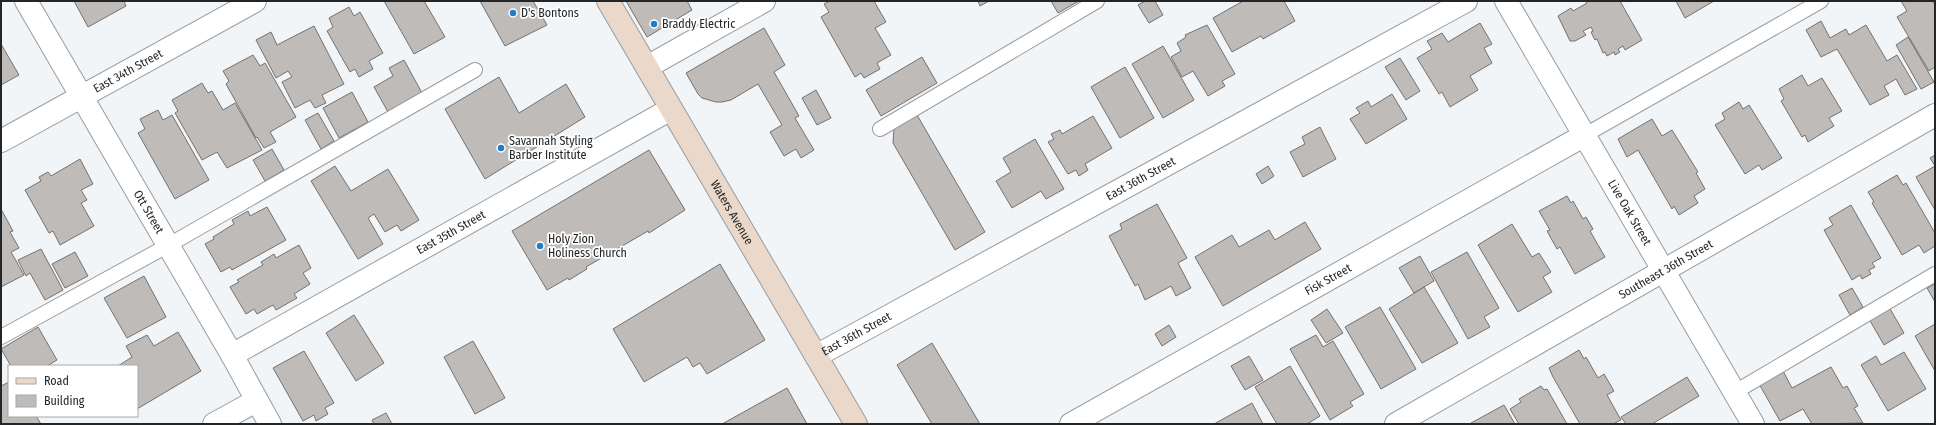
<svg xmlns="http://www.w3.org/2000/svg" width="1936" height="425" font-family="'Fira Sans Condensed',sans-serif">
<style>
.building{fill:#bfbbb9;stroke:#75716f}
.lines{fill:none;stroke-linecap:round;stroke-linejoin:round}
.lane-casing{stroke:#999c9f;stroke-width:16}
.street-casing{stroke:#999c9f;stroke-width:24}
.secondary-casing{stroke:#999c9f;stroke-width:24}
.lane{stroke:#fff;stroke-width:14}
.street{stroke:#fff;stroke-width:22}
.secondary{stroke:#ead9ca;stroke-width:22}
.poi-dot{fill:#1f7dca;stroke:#fff;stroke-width:1.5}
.labels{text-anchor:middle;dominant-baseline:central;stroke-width:3.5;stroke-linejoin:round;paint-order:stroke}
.poi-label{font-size:12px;fill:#242526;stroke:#fff;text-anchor:start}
.street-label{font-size:12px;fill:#242526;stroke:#fff}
</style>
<rect width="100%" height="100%" fill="#f1f5f8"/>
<g class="building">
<polygon points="74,1 124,1 126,6 88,27"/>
<polygon points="384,1 424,1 445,37 414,54"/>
<polygon points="480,1 533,1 547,25 505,46"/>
<polygon points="626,1 687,1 692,10 647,37"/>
<polygon points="830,1 874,1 886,22 875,28 891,55 877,63 880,69 864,78 861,73 855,77 821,17 829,12 824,4"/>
<polygon points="978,1 989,1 980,6"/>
<polygon points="1051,1 1079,1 1058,13"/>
<polygon points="1145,1 1155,1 1163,15 1149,23 1138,5"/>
<polygon points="1243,1 1284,1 1295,21 1263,39 1261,36 1232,52 1213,18"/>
<polygon points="1586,1 1620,1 1642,40 1625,50 1623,46 1618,49 1620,52 1615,55 1614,52 1607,56 1605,52 1603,53 1597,39 1595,40 1591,32 1593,31 1591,27 1583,31 1586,35 1575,41 1570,41 1558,16 1571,8 1573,11 1587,3"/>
<polygon points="1676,1 1714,1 1685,18"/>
<polygon points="1901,1 1933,1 1935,5 1935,67 1929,71 1897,17 1907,11"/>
<polygon points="349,7 354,16 360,12 383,53 369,61 373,69 359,77 355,69 350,72 327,31 333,27 329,18"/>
<polygon points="1821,21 1830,38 1846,29 1849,35 1866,25 1887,61 1897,55 1917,89 1905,95 1896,79 1884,86 1889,95 1870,105 1837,49 1821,57 1806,30"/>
<polygon points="1480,23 1492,44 1484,48 1492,63 1470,76 1478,90 1450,107 1442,92 1439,94 1417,58 1432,49 1427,41 1442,33 1448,42"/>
<polygon points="1207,25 1235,74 1222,81 1225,86 1208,96 1193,71 1182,77 1171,57 1181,51 1177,43 1186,37 1185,35"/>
<polygon points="314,26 344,84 322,95 326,103 315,108 310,100 295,108 282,82 292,77 288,71 276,78 256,40 271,32 277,45"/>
<polygon points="764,28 785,65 774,72 799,116 795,118 814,150 801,158 796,149 784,156 770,132 782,125 758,84 731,100 722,102 716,102 702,98 698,94 686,73"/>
<polygon points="1908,37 1934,82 1921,89 1896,45"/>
<polygon points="1,44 19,75 1,85"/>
<polygon points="1163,46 1194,100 1163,118 1132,64"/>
<polygon points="253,55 260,66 265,63 296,117 270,132 276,142 264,148 257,137 256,138 226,84 229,81 223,71"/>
<polygon points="922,57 937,83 881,116 866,90"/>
<polygon points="1400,58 1420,91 1406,100 1385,67"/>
<polygon points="404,60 422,93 388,112 374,87 393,76 389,68"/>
<polygon points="1125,67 1154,118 1120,138 1091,87"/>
<polygon points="1802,75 1808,86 1822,78 1842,111 1829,118 1834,126 1808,142 1805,135 1802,137 1781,101 1784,99 1779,89"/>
<polygon points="499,77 519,113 566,84 585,117 485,179 445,109"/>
<polygon points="202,83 208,93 212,91 223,110 235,103 262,150 227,168 217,152 202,160 175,113 178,111 172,100"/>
<polygon points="816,90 831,118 817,125 802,98"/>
<polygon points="352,92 368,122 339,138 323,108"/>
<polygon points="1392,94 1407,119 1366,144 1350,119 1360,113 1356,108 1368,101 1371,107"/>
<polygon points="1739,102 1743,109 1749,105 1782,158 1762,170 1759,165 1745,174 1715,125 1725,119 1722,113"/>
<polygon points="158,110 163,120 172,115 209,180 175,199 138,133 145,129 140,119"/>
<polygon points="318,113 334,141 321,149 305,120"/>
<polygon points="917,115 985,232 955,250 893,143 894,128"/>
<polygon points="1093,116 1112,148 1085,164 1088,170 1079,176 1076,170 1068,174 1048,142 1054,139 1051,134 1060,130 1062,134"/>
<polygon points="1652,119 1662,136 1672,130 1698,172 1696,173 1705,189 1694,196 1698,203 1679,215 1674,206 1672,209 1638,150 1627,157 1618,139"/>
<polygon points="1320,127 1336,159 1303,177 1290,152 1305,144 1302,137"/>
<polygon points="1035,139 1064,189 1046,199 1041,191 1012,208 996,181 1011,172 1003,158"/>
<polygon points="272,149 284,170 265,181 253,160"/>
<polygon points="649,150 685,210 649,233 648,231 586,267 587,269 569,280 568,278 547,290 512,231"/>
<polygon points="1935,155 1935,210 1916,177 1935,166 1930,158"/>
<polygon points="80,159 93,184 81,190 87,200 81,203 94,226 60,245 53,231 49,233 25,190 41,181 39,177 48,172 51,176"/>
<polygon points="335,166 351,191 388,169 419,220 401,231 397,225 385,232 374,214 368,218 383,244 358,259 311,181"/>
<polygon points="1268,166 1274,176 1262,184 1256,174"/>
<polygon points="1897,175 1903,185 1906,183 1935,233 1935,246 1924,253 1919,245 1902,255 1872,203 1874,202 1868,192"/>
<polygon points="1567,196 1571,203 1573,201 1583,219 1586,217 1593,229 1590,231 1605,257 1575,274 1560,247 1557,249 1547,231 1550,230 1539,211"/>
<polygon points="1157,204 1187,258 1178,263 1191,288 1176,296 1171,286 1145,300 1138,284 1135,286 1109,236 1122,229 1120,224"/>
<polygon points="1851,205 1881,258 1872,263 1875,267 1869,270 1871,274 1862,279 1860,275 1852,280 1824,230 1833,225 1829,218"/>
<polygon points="267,207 286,240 232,270 230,267 221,272 205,244 214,239 213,237 234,224 232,220 248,211 250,216"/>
<polygon points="1,209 13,231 10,232 19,248 11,252 24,275 1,287"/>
<polygon points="1305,222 1321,249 1223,306 1195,257 1232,235 1239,247 1269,230 1275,240"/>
<polygon points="1512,224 1532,257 1539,253 1551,272 1543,277 1552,292 1518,312 1478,245"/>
<polygon points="299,245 311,268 303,273 310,284 294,294 297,298 276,310 273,305 257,314 254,309 246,314 230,287 239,282 237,280 263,265 261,262 274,254 276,258"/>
<polygon points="41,249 63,290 45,300 30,273 26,276 18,260"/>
<polygon points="75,252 88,276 65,288 52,264"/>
<polygon points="1467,252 1499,308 1484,317 1490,327 1468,339 1431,272"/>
<polygon points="1420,256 1434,281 1414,293 1399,268"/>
<polygon points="720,264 765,340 707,374 700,363 693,367 687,357 644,382 613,329"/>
<polygon points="144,276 166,317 127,338 104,298"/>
<polygon points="1935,284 1935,302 1927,288"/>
<polygon points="1424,287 1458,343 1422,363 1389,309"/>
<polygon points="1852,288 1863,307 1850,315 1839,295"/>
<polygon points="1380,307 1416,369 1381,389 1345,327"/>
<polygon points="1889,307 1904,333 1884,345 1869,319"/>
<polygon points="1327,309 1343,333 1326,343 1311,320"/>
<polygon points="354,315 384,363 356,381 326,333"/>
<polygon points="1935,324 1935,371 1915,336"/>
<polygon points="1169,325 1176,337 1162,346 1155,334"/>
<polygon points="38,327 57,360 47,366 11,366 1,349"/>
<polygon points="178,332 201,371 137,409 137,366 118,366 132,357 126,346 147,335 154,346"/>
<polygon points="1316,335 1323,347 1333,341 1364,394 1350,402 1353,406 1330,420 1290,349"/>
<polygon points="473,341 505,398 475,414 444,357"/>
<polygon points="932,343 980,424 932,424 897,365"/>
<polygon points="1579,350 1584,359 1586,357 1598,378 1604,374 1614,391 1607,395 1621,420 1613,424 1580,424 1553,377 1549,368"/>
<polygon points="304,351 334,403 325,408 328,414 316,421 314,415 303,421 273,368"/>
<polygon points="1904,352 1926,389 1888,411 1861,365 1876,356 1881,365"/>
<polygon points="1249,356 1263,380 1245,390 1231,366"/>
<polygon points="1290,366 1320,416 1307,424 1277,424 1255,387"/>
<polygon points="1831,367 1843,388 1847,386 1858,406 1854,408 1863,423 1812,424 1803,409 1780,421 1758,382 1782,369 1792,388"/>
<polygon points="1687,377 1699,396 1652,424 1626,424 1621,417"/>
<polygon points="9,382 9,416 36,416 41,424 1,424 1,386"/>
<polygon points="1541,386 1544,390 1547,389 1567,424 1519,424 1510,409 1521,402 1519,399"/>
<polygon points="787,388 807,424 722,424"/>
<polygon points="1252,403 1263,424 1214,424"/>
<polygon points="1504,405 1515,424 1472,424 1471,423"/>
<polygon points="386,413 392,424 374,424 372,420"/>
</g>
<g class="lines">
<defs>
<g id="lane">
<polyline points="880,129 1097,1"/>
<polyline points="1585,135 1821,1"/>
<polyline points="1,337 167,246 475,70"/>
<polyline points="1735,392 1935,274"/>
</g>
<g id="street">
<path id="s1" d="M26,1l206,354 38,69"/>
<path id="s2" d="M1506,1l247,423"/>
<polyline points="647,67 764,1"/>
<path id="s3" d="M1,141l254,-140"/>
<path id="s4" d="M232,355l439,-246"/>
<path id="s5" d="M816,356l650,-355"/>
<polyline points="214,424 256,401"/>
<path id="s6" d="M1071,424l514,-289"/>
<path id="s7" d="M1396,424l539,-309"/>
</g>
<g id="secondary">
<path id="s8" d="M608,1l248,423"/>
</g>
</defs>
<use href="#lane" class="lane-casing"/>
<use href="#street" class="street-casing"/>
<use href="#secondary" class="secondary-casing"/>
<use href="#lane" class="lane"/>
<use href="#street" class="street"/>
<use href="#secondary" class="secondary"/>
</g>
<g class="poi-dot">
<circle cx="513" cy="13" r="4"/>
<circle cx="654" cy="24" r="4"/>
<circle cx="501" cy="148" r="4"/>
<circle cx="540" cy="246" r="4"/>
</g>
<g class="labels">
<g class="poi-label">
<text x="521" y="13">D's Bontons</text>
<text x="662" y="24">Braddy Electric</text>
<text x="509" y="141">Savannah Styling<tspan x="509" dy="14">Barber Institute</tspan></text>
<text x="548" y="239">Holy Zion<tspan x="548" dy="14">Holiness Church</tspan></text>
</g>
<g class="street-label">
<text stroke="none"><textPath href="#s3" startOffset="145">East 34th Street</textPath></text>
<text stroke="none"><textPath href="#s5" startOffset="370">East 36th Street</textPath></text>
<text stroke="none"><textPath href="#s1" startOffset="244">Ott Street</textPath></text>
<text stroke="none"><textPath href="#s2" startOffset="245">Live Oak Street</textPath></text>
<text stroke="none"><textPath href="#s8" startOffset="245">Waters Avenue</textPath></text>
<text stroke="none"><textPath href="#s4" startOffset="251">East 35th Street</textPath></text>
<text stroke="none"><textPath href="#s7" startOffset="311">Southeast 36th Street</textPath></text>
<text stroke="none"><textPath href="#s6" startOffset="295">Fisk Street</textPath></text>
<text stroke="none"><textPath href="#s5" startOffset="46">East 36th Street</textPath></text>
</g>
</g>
<rect width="1936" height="425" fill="none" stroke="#242526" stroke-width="4"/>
<rect x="8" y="365" width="130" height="52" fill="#ffffff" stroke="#a7a8a8"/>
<rect x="16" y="378" width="20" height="6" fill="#ead9ca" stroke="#a7a8a8"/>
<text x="44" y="385" font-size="12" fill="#242526">Road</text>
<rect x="16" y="395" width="20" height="12" fill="#bfbbb9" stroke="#a7a8a8"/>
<text x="44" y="405" font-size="12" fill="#242526">Building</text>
</svg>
